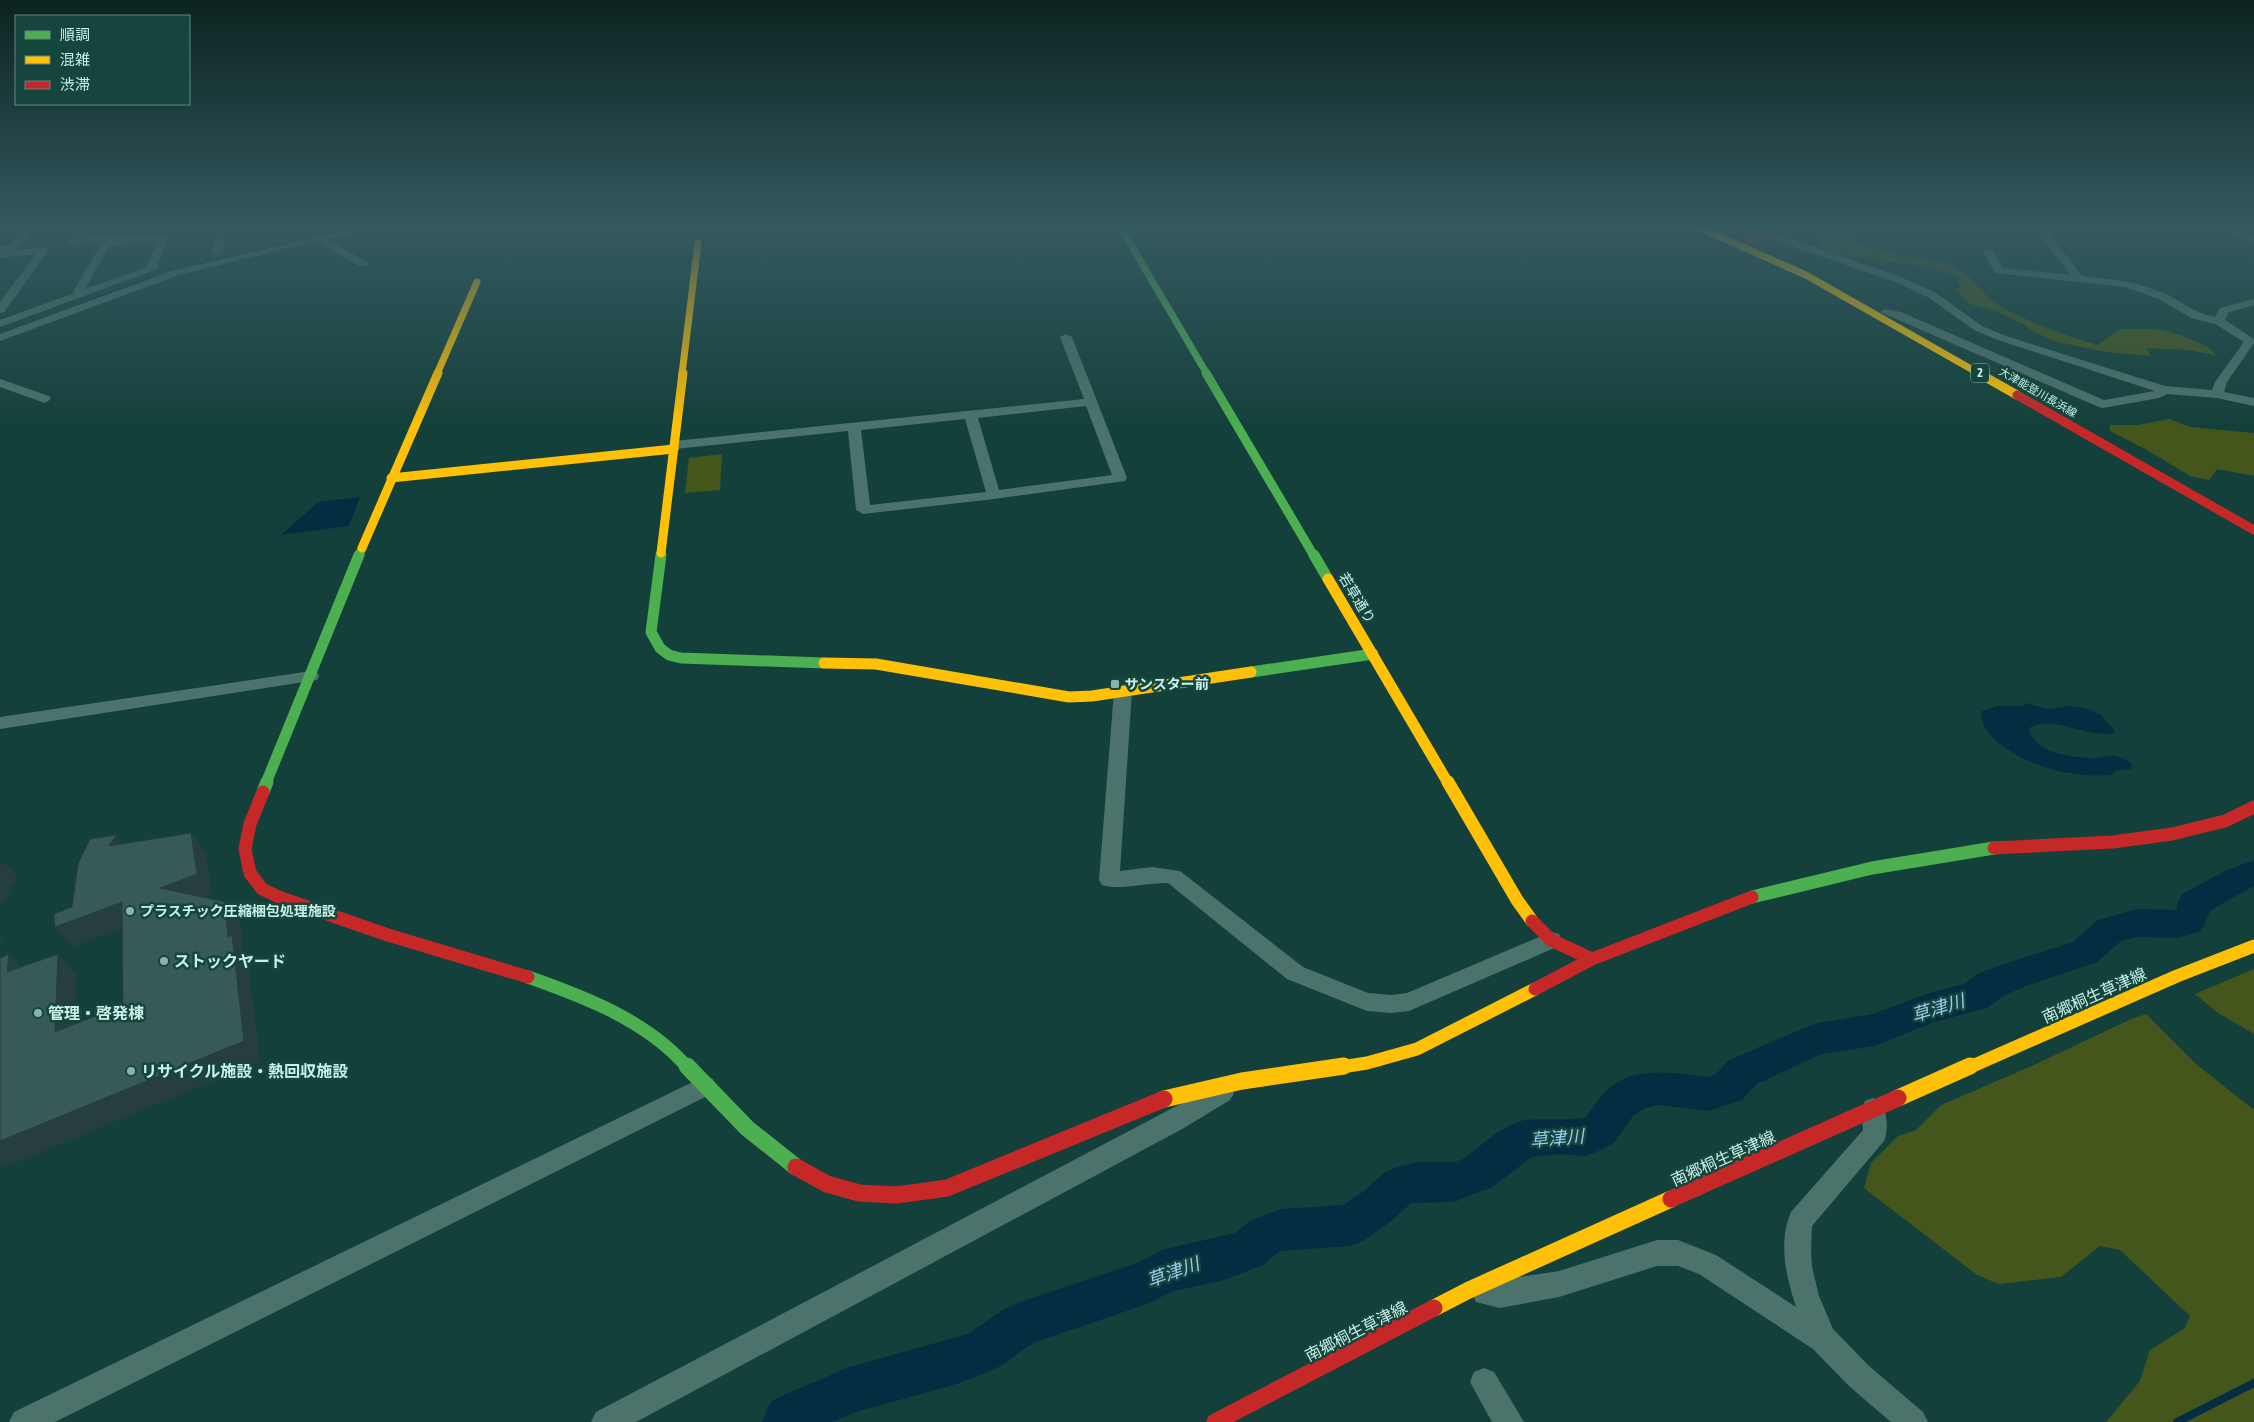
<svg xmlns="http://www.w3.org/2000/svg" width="2254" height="1422" font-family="'Asap Condensed','Noto Sans JP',sans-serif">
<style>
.green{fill:#44561b}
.water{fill:#042d42}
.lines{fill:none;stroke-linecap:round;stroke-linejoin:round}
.stream-far1{stroke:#042d42;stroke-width:3}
.stream{stroke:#042d42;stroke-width:8}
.river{fill:#042d42;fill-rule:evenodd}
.street{fill:#4c726c;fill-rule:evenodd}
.fast-far4{stroke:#4caf50;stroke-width:7}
.fast-far3{stroke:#4caf50;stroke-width:9}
.fast-far2{stroke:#4caf50;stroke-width:11}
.fast-far1{stroke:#4caf50;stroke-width:13}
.fast{stroke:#4caf50;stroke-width:17}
.slow-far4{stroke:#ffc107;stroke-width:7}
.slow-far3{stroke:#ffc107;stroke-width:9}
.slow-far2{stroke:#ffc107;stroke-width:11}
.slow-far1{stroke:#ffc107;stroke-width:13}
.slow{stroke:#ffc107;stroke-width:17}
.jam-far3{stroke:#c62828;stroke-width:7}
.jam-far2{stroke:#c62828;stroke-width:9}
.jam-far1{stroke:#c62828;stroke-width:13}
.jam{stroke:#c62828;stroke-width:17}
.shaded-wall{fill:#263f3e}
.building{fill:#375a58;stroke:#263f3e}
.poi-dot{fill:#89b3ab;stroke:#15453d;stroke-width:2}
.labels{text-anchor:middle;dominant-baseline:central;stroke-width:5;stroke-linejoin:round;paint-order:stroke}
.far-street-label{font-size:11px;fill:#c8f1e8;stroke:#15453d}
.shield{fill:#15453d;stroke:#92bdb5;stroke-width:1}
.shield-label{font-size:12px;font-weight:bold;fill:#c8f1e8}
.street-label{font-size:14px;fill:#c8f1e8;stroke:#15453d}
.poi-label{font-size:14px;font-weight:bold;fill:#c8f1e8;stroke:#15453d;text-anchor:start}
.near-poi-label{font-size:16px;font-weight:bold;fill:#c8f1e8;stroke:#15453d;text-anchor:start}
.near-street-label{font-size:16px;fill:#c8f1e8;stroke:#15453d}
.near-water-label{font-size:18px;font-style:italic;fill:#9accf1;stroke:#15453d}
</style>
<rect width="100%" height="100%" fill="#14403b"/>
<g class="green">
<path d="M1802,228h65l-18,7c21,20 69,20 97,29 16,6 25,14 36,26 3,4 5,8 10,11 32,21 69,32 105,44l23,-16h36l25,6 27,12 8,8 -28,-5 -42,-2 5,8 -44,-4 -50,-10 -23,-10 -11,-8 -29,-14 -24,-6 -16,-15 8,-1 -5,-6 3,-4 -31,-11 -91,-12 -20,-8 2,-6 -2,-6z"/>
<polygon points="2169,419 2190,427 2254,433 2254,476 2217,469 2209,480 2190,476 2147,450 2110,431 2110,425 2138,425"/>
<polygon points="722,454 720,490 685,493 689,458"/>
<polygon points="2254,969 2254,1034 2218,1013 2195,994"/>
<polygon points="2146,1014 2196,1064 2254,1110 2254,1422 2106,1422 2140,1381 2150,1350 2185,1328 2190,1316 2120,1250 2100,1246 2061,1277 1999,1284 1977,1275 1864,1188 1871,1163 1898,1136 1916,1130 1941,1105 2034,1065 2129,1020"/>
</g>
<g class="water">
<polygon points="360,497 349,526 281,535 318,502"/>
<path d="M2025,703l24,6 20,-3 17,2 14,6 15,16 -1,3c-26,6 -60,-19 -85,-5 4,26 47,30 67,30 7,-1 13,-3 19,-2 7,1 13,4 17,9l-1,4 -16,2 -3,4c-20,2 -45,-1 -65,-7 -20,-6 -71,-30 -65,-57l15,-5h27z"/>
</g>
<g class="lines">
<g class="stream-far1">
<polyline points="201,264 357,228"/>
<polyline points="92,300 149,279"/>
</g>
<polyline class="stream" points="2177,1422 2254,1383"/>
<path class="river" d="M2254,860v26l-43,24 -10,21 -23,7 -41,-1 -16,4 -24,21 -71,24 -21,9 -18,13 -53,14 -59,24 -54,8 -64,30 -15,16 -34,11 -50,-6 -13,3 -12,8 -19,27 -15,8 -14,5 -24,-2 -29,3 -41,31 -15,5 -22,9 -43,1 -17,16 -29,21 -15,6 -70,5 -17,14 -15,6 -27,10 -48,10 -26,13 -114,39 -34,24 -39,16 -107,30 -20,9h-71l7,-17 6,-6 74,-32 119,-33 36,-25 16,-7 117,-39 28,-14 70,-16 15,-12 30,-12 63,-4 21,-14 21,-19 15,-6 20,-4h34l9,-3c18,-13 39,-34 62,-39 13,-2 53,1 61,-3 6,-8 12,-18 19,-25 27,-28 68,-19 103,-15l8,-3 13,-14 75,-32 13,-5 56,-9 56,-21 35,-9 15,-11 22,-8 72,-23 25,-22 39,-11 40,1v-7l5,-9 45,-24z"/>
<g class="street">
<polygon points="25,228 35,228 15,250 44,247 49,250 4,312 0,313 0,302 36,254 0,258 0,247 8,246"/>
<path d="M77,228h10l-7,10 36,-4 3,1 1,3 47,-4 2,2 -12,29 3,3 -160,59v-7l74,-27v-3l28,-48 -33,2 -2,-2zM158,240l-11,27 -62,22 24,-43z"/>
<polygon points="183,228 198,228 193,231"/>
<polygon points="217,228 227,228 222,252 217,255 212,252"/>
<polygon points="356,228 373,228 368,231 327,239 367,262 367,266 359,266 317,241 179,275 0,341 0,334 171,271"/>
<path d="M1746,228h12l143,49 35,16 46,33 24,10 159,50 47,4 3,-8 29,-40 -29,-18 -24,-6 -32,-19 -34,-12 -130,-14 -12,-22 1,-2h8l11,19 68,7 -34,-43v-4h8l37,48c30,3 57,6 84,18 18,9 29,19 49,23l5,-9 34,-9v6l-25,7 -4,8 29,19v4l-27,39 -3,10 30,6v8l-37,-8 -50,-4 -8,4 -56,10 -4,-1 -219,-95 5,-3 16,3 203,88 51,-9 -157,-51 -24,-10 -46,-33 -35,-16 -106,-36z"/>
<polygon points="2213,228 2226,228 2254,236 2254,242"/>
<path d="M1066,334l6,3 55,141 -2,3 -131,18 -131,15 -7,-4 -8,-79 -173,18 -7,-4 7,-4 409,-42 -24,-62zM1086,406l26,69 -113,15 -21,-72zM965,419l21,73 -116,13 -9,-75z"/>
<polygon points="0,379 49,396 51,399 45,403 0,387"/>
<polygon points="311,671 317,672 319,676 317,680 0,729 0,717"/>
<path d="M1123,685l6,2 3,4 -12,180 32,-4 28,4 123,96 65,26 23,2 16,-2 144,-61 8,2 3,6 -3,6 -150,65 -18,2 -24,-2 -80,-32 -119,-96c-20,-1 -48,8 -66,2l-3,-5 15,-189 3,-4z"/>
<polygon points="705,1076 713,1079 717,1086 713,1093 55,1422 9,1422 14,1412"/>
<polygon points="1222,1082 1230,1086 1234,1093 1230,1100 1184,1128 636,1422 591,1422 596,1412"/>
<path d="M1873,1098l8,3c6,12 8,28 3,40l-72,85 -1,26 1,15 7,29 14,33 36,37 54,46 5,10h-37l-42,-36 -36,-37 -114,-75 -21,-8h-21l-98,31 -59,11 -24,-6 -4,-10 4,-10 10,-4 14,2 59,-9 98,-31h21l38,15 80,52c-10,-30 -18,-65 -5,-95l72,-82 -2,-21 4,-8z"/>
<polygon points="1484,1368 1494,1372 1524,1422 1492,1422 1470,1382 1474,1372"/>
</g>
<polyline class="fast-far4" points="1121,228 1207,374"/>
<g class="fast-far3">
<polyline points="1206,373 1314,556"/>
<polyline points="359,556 362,548"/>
<polyline points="661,556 661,553"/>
</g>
<g class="fast-far2">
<polyline points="661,555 651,632 660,648 669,655 681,658 824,663"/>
<polyline points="1314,555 1328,579"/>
<polyline points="1251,672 1373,654"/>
<polyline points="266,783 359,555"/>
</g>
<g class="fast-far1">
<polyline points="263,792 267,782"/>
<polyline points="1752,897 1872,868 1994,848"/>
<path d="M528,977c57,20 120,44 160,91"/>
</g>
<polyline class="fast" points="687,1066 747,1128 796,1167"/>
<g class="slow-far4">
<polyline points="1700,228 1806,275 1980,374"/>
<polyline points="437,374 477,282"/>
<polyline points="682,374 698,243"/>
</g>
<g class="slow-far3">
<polyline points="1978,373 2017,395"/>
<polyline points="391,478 674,449"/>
<polyline points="362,548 438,373"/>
<polyline points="661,553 683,373"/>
</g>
<g class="slow-far2">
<polyline points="1328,579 1448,783"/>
<polyline points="824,663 876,664 1069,697 1092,696 1251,672"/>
</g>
<g class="slow-far1">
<polyline points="1448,782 1517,900 1532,921"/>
<polyline points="1335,1068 1367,1063 1417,1049 1535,989"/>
<polyline points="1968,1068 2177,976 2254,946"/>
</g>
<g class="slow">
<polyline points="1898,1098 1970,1066"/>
<polyline points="1164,1099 1242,1081 1344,1066"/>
<polyline points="1434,1308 1469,1290 1671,1199"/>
</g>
<polyline class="jam-far3" points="1746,240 1767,235"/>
<polyline class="jam-far2" points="2017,395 2254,530"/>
<g class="jam-far1">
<polyline points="263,792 250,824 245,849 250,873 262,889 281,898 388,935 528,977"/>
<polyline points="1994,848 2113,842 2172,834 2225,821 2254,807"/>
<polyline points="1532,921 1551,940 1592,959"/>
<polyline points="1535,989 1592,959 1752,897"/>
</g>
<g class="jam">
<polyline points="796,1167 827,1184 859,1193 897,1195 947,1188 1164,1099"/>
<polyline points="1671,1199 1898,1098"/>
<polyline points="1215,1422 1434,1308"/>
</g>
</g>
<g class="shaded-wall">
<polygon points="191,833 206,853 212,894 176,908 160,888"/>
<polygon points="116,835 132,855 109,846"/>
<polygon points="3,861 17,877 0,908 0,867"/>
<polygon points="122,902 138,922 73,947 55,927"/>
<polygon points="225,902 240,922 243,950 247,955 260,1061 0,1169 0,1141 228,937"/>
<polygon points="0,939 3,942 0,946"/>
<polygon points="9,954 28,975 7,972"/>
<polygon points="58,954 76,974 74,1051 55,1032"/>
</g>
<polygon class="building" points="191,833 197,874 160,888 225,902 228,937 232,935 244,1041 0,1141 0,958 9,954 7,972 58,954 55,1032 123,1005 122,902 55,927 54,914 72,907 78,864 90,839 116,835 109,846"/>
<linearGradient id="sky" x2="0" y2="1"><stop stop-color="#0b2320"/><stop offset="0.53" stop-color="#345960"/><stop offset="1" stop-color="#345960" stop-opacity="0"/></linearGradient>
<rect width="2254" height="427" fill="url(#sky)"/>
<g class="poi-dot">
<rect x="1110" y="679" width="10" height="10" rx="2.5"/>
<circle cx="130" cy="911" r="5"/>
<circle cx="164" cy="961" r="5"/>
<circle cx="38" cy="1013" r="5"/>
<circle cx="131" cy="1071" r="5"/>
</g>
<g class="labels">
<g class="far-street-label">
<text transform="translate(2038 392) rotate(30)">大津能登川長浜線</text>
</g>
<rect class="shield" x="1971" y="363.5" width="18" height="19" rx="4"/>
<g class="shield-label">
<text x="1980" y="373">2</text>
</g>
<g class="street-label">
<text transform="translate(1357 598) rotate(59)">若草通り</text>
</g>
<g class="poi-label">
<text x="1125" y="684">サンスター前</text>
<text x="140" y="911">プラスチック圧縮梱包処理施設</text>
</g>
<g class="near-poi-label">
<text x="174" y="961">ストックヤード</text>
<text x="48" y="1013">管理・啓発棟</text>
<text x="141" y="1071">リサイクル施設・熱回収施設</text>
</g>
<g class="near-street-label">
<text transform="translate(2094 995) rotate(-24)">南郷桐生草津線</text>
<text transform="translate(1723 1158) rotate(-24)">南郷桐生草津線</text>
<text transform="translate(1356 1331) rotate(-27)">南郷桐生草津線</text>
</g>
<g class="near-water-label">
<text transform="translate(1938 1008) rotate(-17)">草津川</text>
<text transform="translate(1557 1138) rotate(-5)">草津川</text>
<text transform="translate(1173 1272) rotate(-20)">草津川</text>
</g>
</g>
<rect x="15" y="15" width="175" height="90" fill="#15453d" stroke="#5d8a81"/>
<rect x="25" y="31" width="25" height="8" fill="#4caf50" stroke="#5d8a81"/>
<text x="60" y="40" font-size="15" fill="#c8f1e8">順調</text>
<rect x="25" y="56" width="25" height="8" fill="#ffc107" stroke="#5d8a81"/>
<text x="60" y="65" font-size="15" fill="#c8f1e8">混雑</text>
<rect x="25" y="81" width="25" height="8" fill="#c62828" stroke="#5d8a81"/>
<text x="60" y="90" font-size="15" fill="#c8f1e8">渋滞</text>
</svg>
